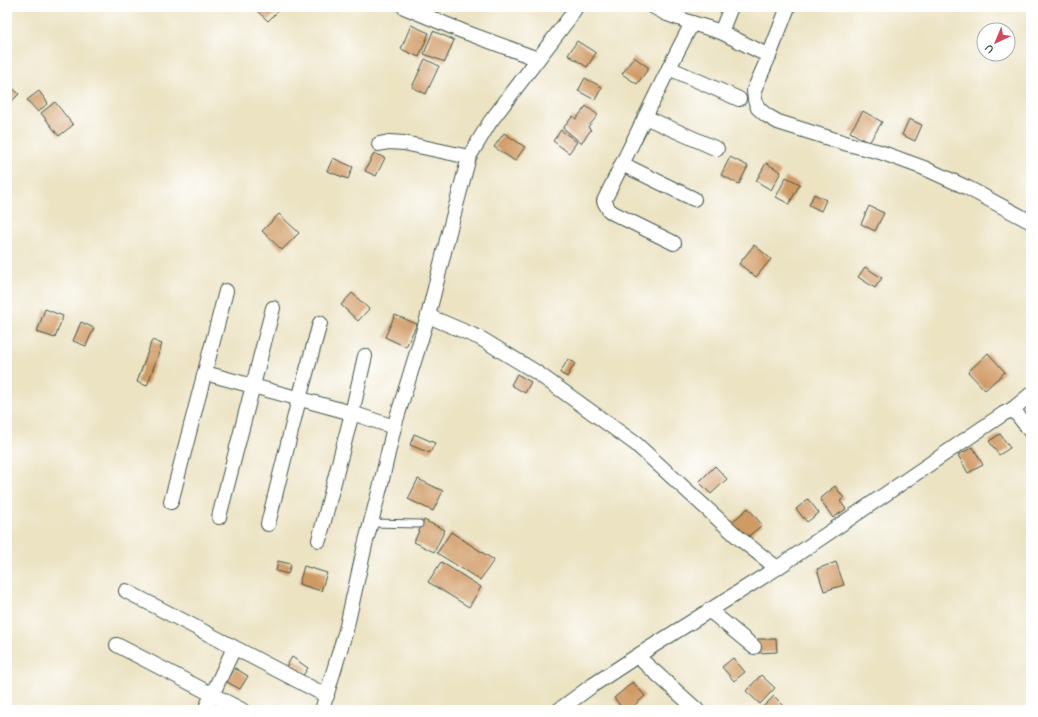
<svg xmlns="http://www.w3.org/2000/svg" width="1038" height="717" font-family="'Comic Neue',sans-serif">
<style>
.building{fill:#d09a63}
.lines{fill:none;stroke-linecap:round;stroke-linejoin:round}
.service-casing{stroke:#3e5649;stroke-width:9}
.minor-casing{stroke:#3e5649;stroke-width:16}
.service{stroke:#fff;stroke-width:7}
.minor{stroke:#fff;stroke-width:14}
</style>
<rect width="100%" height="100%" fill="#fff"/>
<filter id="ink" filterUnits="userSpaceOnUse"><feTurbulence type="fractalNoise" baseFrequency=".025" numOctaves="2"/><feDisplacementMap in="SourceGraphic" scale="8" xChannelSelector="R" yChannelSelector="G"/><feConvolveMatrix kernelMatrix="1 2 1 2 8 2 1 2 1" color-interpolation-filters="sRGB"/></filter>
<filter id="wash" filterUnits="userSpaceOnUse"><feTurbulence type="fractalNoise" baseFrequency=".012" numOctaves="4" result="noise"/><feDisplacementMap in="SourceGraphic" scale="16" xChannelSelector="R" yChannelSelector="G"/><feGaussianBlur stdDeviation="0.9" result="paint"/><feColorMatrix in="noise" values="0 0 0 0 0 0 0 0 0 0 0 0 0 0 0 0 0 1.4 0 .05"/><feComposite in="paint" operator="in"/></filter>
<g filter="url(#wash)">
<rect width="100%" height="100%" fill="#ece3c3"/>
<g id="blocks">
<g class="building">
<polygon points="259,7 282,7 268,21 256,10"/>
<polygon points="420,7 439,7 434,17"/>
<polygon points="411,25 429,33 419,57 401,49"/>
<polygon points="433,31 454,40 445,62 424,54"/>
<polygon points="577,41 596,53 587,67 568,55"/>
<polygon points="634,57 649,68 637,84 622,74"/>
<polygon points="425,59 439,66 426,94 412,87"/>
<polygon points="585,78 602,87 595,100 578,91"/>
<polygon points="8,84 19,94 7,106 7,85"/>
<polygon points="39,91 48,103 38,112 27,100"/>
<polygon points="55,102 73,125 59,136 41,113"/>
<polygon points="586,106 598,115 588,127 591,130 581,143 563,128 573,116 576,119"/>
<polygon points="863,111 882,122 869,143 850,132"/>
<polygon points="909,119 922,125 915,141 902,135"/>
<polygon points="561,130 577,142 569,153 553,141"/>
<polygon points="504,133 525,147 515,161 494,147"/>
<polygon points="374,153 385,158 376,176 365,171"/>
<polygon points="730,157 748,166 739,184 721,175"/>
<polygon points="333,158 353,167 348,179 327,171"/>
<polygon points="766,163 781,172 771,190 756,181"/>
<polygon points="786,177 800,184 789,204 776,197"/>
<polygon points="814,194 826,200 821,211 809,205"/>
<polygon points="869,206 884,213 875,231 861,224"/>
<polygon points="279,214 299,233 282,250 262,231"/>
<polygon points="754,245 771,259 756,277 739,264"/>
<polygon points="865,267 882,278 875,288 858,277"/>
<polygon points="352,293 369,309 358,321 341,305"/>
<polygon points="45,309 63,316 55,338 37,332"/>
<polygon points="395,315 417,324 406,347 385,337"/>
<polygon points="81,322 94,328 86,346 73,341"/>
<polygon points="152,340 162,344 147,386 137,382"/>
<polygon points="988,353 1005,372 985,390 968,372"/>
<polygon points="568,359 575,363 567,377 560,373"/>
<polygon points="517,374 531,382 525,393 511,385"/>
<polygon points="414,434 435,443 430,453 410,445"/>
<polygon points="1000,434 1010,448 999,455 989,441"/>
<polygon points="973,447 983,465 968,473 958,455"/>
<polygon points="715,466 727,479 711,494 699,482"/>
<polygon points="418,479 443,491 433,511 408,499"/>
<polygon points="835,486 844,498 840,501 846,509 833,518 820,499 831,490 831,489"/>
<polygon points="808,499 819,513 807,522 796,509"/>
<polygon points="748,508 762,525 745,539 731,523"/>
<polygon points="424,520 445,530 434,552 414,542"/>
<polygon points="451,532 494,560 480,580 437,553"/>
<polygon points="278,561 291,564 288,574 276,571"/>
<polygon points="441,562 481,587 469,607 428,582"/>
<polygon points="836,562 844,585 824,591 817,569"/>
<polygon points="304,566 327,573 321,591 299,584"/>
<polygon points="757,639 776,639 777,652 758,653"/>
<polygon points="292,657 308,668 300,680 284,670"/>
<polygon points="733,658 745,672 734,681 722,667"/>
<polygon points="235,668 248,676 240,689 227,682"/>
<polygon points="761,675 775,688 760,704 746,691"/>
<polygon points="633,682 645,696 629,710 624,710 614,698"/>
<polygon points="774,696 783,705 778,710 764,710 762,708"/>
</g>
</g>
</g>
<g filter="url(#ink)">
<use href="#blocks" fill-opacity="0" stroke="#3e5649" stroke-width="1"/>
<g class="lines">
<defs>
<polyline id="service" points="371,523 419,524"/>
<g id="minor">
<polyline points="404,7 462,31 538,59"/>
<polyline points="654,7 667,14 692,23 721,32 769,56"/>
<polyline points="788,7 769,56 754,90 755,100 758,108 766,115 778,122 848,144 880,152 924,168 968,188 1031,222"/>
<polyline points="721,32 731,7"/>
<polyline points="669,68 739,99"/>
<polyline points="645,117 717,149"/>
<polyline points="379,144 389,142 404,143 469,157"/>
<polyline points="622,164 694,199"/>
<polyline points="674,243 613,213 609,210 604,201 669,68 692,23"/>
<polyline points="428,316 480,338 536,372 636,444 739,538 777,568"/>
<polyline points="205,373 352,413 394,427"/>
<polyline points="1013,409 1031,394"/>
<polyline points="171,502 226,291"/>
<polyline points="219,517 273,308"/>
<polyline points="268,524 299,399 320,323"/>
<polyline points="319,540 352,413 365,356"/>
<polyline points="126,591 327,696"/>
<polyline points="709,610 754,647"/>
<polyline points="117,645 242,710"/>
<polyline points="637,656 697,710"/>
<polyline points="205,710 234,648"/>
<polyline points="322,710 346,630 365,545 380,488 394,427 428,316 448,236 469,157 490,122 570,17 576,7"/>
<polyline points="559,710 593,685 637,656 777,568 1003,414 1013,409 1031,432"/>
</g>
</defs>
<use href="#service" class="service-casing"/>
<use href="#minor" class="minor-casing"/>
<use href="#service" class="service"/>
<use href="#minor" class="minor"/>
</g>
</g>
<rect width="1038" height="717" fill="none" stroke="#fff" stroke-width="24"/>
<g transform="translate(996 42) rotate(224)"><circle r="19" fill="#ffffff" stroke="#a5b1ae"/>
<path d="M0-3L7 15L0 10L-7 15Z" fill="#d1495b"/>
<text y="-6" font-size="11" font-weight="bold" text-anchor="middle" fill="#1f3d34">U</text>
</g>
</svg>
